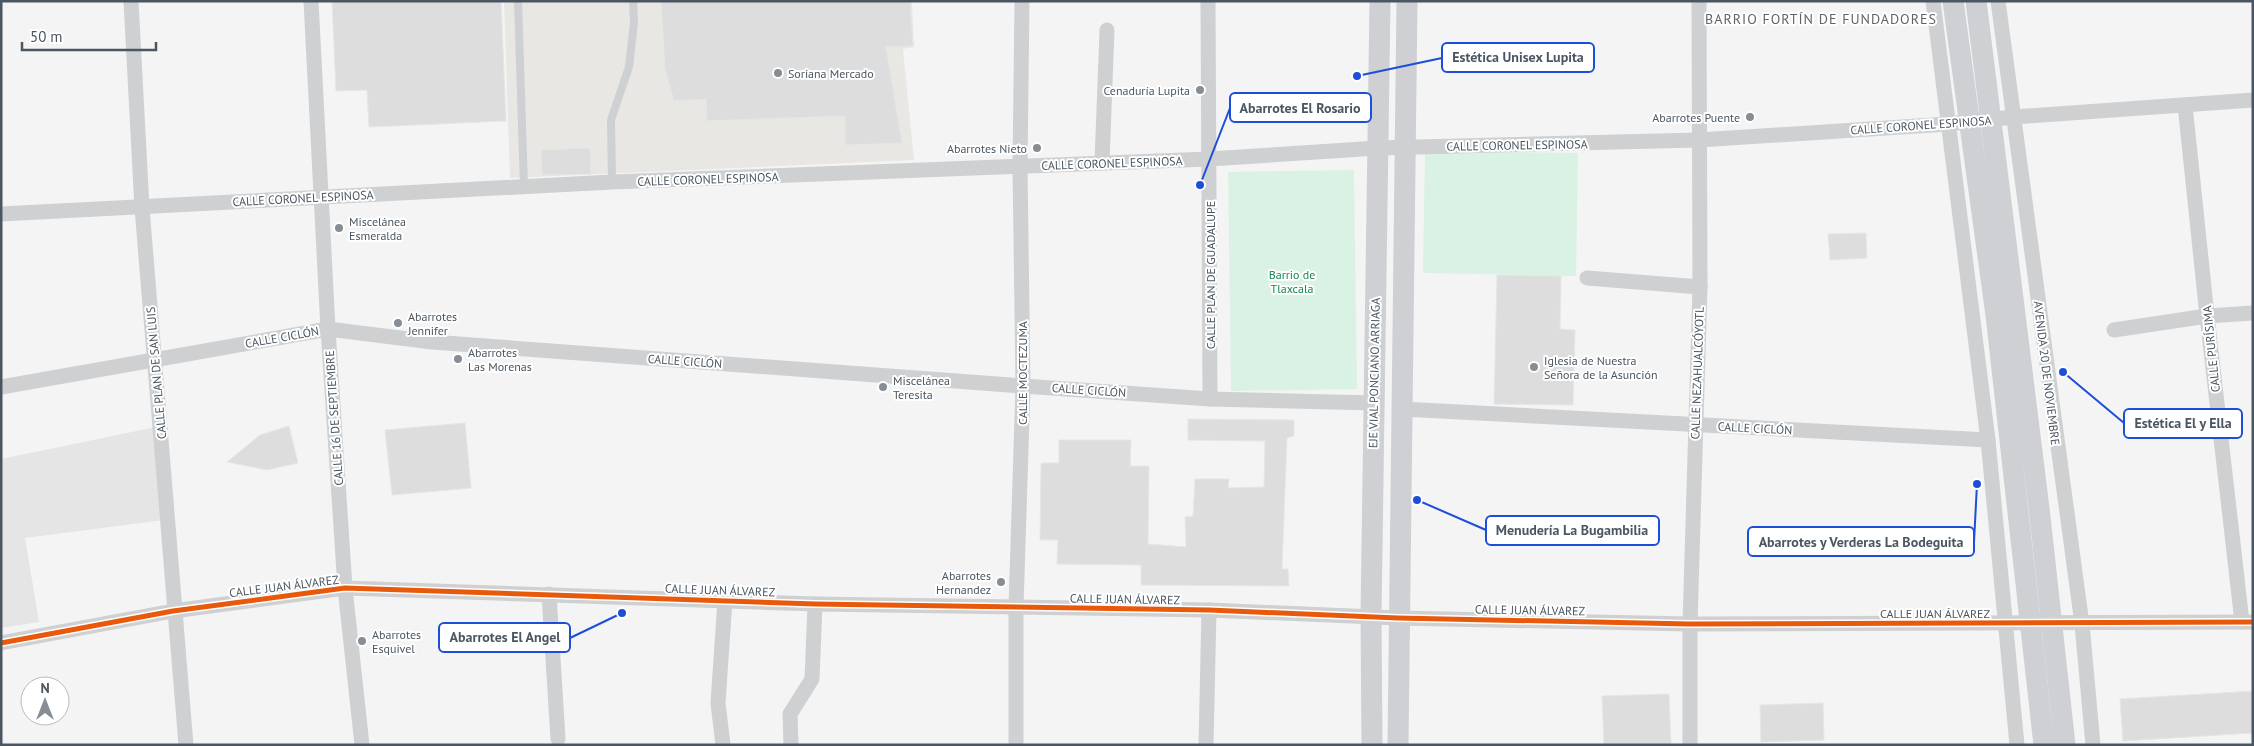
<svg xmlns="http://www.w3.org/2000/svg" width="2254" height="746" font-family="'PT Sans',sans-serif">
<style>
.commercial{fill:#e8e7e3}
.education{fill:#e6e5e6}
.green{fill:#d9f2e3}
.building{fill:#ddddde;stroke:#e5e6e7}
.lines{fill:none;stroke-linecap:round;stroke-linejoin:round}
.lane{stroke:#ced0d2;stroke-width:8}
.street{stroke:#ced0d2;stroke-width:15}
.secondary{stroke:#ced0d4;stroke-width:21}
.cycleway-casing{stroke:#fff;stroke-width:8}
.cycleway{stroke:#e8590c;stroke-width:5}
.poi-dot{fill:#868d94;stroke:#fff;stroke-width:2}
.labels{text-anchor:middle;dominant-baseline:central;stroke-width:4;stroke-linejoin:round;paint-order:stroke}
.poi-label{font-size:12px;fill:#4a5661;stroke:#fff;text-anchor:start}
.street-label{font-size:12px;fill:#4a5661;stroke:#fff}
.park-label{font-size:12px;fill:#17864f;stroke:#fff}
.neighbourhood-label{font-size:14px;letter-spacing:1px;fill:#5f6368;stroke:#fff}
.leader{fill:none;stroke:#1d4ed8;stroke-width:2}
.callout-dot{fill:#1d4ed8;stroke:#fff;stroke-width:2}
.callout{fill:#fff;stroke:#1d4ed8;stroke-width:2}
.callout-label{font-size:14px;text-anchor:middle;font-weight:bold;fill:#4a5661}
</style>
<rect width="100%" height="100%" fill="#f4f4f4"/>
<polygon class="commercial" points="504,1 912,1 914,47 903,49 914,160 510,178"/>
<polygon class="education" points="156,427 164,520 25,538 39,622 1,628 1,459"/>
<g class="green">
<polygon points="1425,151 1578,153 1576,276 1423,273"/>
<polygon points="1354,170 1357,389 1231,391 1228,172"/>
</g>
<g class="building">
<polygon points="332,1 501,1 506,121 369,127 367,90 336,91"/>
<polygon points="661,1 910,1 913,46 886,47 902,143 845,145 845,116 707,121 706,99 674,101 665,69"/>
<polygon points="590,148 591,174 542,175 541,150"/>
<polygon points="1866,233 1867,258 1830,260 1828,234"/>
<polygon points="1497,275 1561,276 1560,329 1575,330 1573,405 1494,404"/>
<polygon points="1188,419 1294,420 1294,436 1287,438 1282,569 1288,569 1289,586 1141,585 1141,565 1057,564 1058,540 1040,540 1041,463 1059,463 1059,440 1131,440 1130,466 1149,466 1148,544 1186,547 1185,517 1193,516 1195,479 1229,479 1228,488 1264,487 1265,441 1188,440"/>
<polygon points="465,423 471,488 392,495 385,430"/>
<polygon points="289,426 298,463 267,470 227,462 260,435"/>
<polygon points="2253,691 2253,733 2123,741 2120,699"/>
<polygon points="1669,694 1671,744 1604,745 1602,696"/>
<polygon points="1823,703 1824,740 1761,742 1760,705"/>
</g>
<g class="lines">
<g class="lane">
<polyline points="518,1 524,187"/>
<polyline points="612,182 611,120 629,67 634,23 633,1"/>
</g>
<g class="street">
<polyline points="131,1 142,208 186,745"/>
<polyline points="311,1 328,329 345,588 362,745"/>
<polyline points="1208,1 1210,399"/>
<polyline points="1933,1 1988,440 2017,745"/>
<polyline points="1998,1 2082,624 2093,745"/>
<polyline points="2185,105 2207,316 2242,622"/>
<polyline points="1102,162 1107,30"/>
<polyline points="1,214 612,182 1209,159 1378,148 1699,140 1948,124 2014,117 2253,100"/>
<polyline points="1587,278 1700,287"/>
<polyline points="2114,330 2207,316 2253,313"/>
<polyline points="1,387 328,329 432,342 1023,386 1210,399 1374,403"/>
<polyline points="1402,409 1988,440"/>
<polyline points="549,594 558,739"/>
<polyline points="1,643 173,611 345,588 815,604 1209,610 1398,618 1690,624 2253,622"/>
<polyline points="723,745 718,703 725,600"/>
<polyline points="791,745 790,714 812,679 815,604"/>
<polyline points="1016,745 1016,607 1023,386 1020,166 1022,1"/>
<polyline points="1206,745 1209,610"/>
<polyline points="1690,745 1690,624 1700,287 1699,1"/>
</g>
<g class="secondary">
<polyline points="1953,1 1996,315 2044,745"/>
<polyline points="1976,1 2039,508 2065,745"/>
<polyline points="1372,745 1371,616 1380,1"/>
<polyline points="1398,745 1407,1"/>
</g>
<defs>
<polyline id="cycleway" points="1,643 173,611 345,588 815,604 1209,610 1398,618 1690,624 2253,622"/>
</defs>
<use href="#cycleway" class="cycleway-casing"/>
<use href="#cycleway" class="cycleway"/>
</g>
<g class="poi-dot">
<circle cx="778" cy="73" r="5"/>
<circle cx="1200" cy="90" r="5"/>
<circle cx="1750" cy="117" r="5"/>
<circle cx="1037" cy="148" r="5"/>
<circle cx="339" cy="228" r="5"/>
<circle cx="398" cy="323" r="5"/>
<circle cx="458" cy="359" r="5"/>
<circle cx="1534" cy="367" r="5"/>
<circle cx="883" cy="387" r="5"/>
<circle cx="1001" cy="582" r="5"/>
<circle cx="362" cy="641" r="5"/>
</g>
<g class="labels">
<g class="poi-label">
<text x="788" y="73">Soriana Mercado</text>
<text x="1190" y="90" text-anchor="end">Cenaduría Lupita</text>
<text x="1740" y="117" text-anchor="end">Abarrotes Puente</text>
<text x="1027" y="148" text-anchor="end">Abarrotes Nieto</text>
<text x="349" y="221">Miscelánea<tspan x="349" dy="14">Esmeralda</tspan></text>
<text x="408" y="316">Abarrotes<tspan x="408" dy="14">Jennifer</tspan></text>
<text x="468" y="352">Abarrotes<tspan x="468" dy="14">Las Morenas</tspan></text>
<text x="1544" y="360">Iglesia de Nuestra<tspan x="1544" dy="14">Señora de la Asunción</tspan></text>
<text x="893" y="380">Miscelánea<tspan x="893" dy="14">Teresita</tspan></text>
<text x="991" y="575" text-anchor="end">Abarrotes<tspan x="991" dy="14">Hernandez</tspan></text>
<text x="372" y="634">Abarrotes<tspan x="372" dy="14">Esquivel</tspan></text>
</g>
<g class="street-label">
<text transform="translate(1921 125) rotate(-4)">CALLE CORONEL ESPINOSA</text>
<text transform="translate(1517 145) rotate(-1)">CALLE CORONEL ESPINOSA</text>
<text transform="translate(1112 163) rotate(-2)">CALLE CORONEL ESPINOSA</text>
<text transform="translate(708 179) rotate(-2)">CALLE CORONEL ESPINOSA</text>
<text transform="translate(303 198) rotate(-3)">CALLE CORONEL ESPINOSA</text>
<text transform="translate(1210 275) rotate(-90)">CALLE PLAN DE GUADALUPE</text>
<text transform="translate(282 337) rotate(-10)">CALLE CICLÓN</text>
<text transform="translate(2211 349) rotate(-96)">CALLE PURÍSIMA</text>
<text transform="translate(685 361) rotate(4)">CALLE CICLÓN</text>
<text transform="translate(156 373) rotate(-95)">CALLE PLAN DE SAN LUIS</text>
<text transform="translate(1022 373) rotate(-90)">CALLE MOCTEZUMA</text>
<text transform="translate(1374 373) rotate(-89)">EJE VIAL PONCIANO ARRIAGA</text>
<text transform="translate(1697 373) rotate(-88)">CALLE NEZAHUALCÓYOTL</text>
<text transform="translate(2047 373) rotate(83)">AVENIDA 20 DE NOVIEMBRE</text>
<text transform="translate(1089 390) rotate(4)">CALLE CICLÓN</text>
<text transform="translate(334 418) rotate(-94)">CALLE 16 DE SEPTIEMBRE</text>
<text transform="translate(1755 428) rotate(3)">CALLE CICLÓN</text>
<text transform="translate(284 586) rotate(-7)">CALLE JUAN ÁLVAREZ</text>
<text transform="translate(720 590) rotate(2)">CALLE JUAN ÁLVAREZ</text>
<text transform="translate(1125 599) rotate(1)">CALLE JUAN ÁLVAREZ</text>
<text transform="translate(1530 610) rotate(1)">CALLE JUAN ÁLVAREZ</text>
<text x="1935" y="613">CALLE JUAN ÁLVAREZ</text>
</g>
<g class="park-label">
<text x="1292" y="274">Barrio de<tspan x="1292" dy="14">Tlaxcala</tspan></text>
</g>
<g class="neighbourhood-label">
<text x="1821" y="19">BARRIO FORTÍN DE FUNDADORES</text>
</g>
</g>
<path class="leader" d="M1357 76L1442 58M1200 185L1230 108M2063 372L2124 423M1417 500L1486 530M1977 484L1974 542M622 613L570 638"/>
<g class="callout-dot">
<circle cx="1357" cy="76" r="5"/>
<circle cx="1200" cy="185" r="5"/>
<circle cx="2063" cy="372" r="5"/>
<circle cx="1417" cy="500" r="5"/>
<circle cx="1977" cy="484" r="5"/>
<circle cx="622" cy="613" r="5"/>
</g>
<g class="callout">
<rect x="1442" y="43" width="152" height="29" rx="5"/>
<rect x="1230" y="93" width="141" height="29" rx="5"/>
<rect x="2124" y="409" width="118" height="29" rx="5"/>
<rect x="1486" y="516" width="173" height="29" rx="5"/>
<rect x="1748" y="527" width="226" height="29" rx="5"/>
<rect x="439" y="623" width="131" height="29" rx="5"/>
</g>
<g class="callout-label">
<text x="1518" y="62">Estética Unisex Lupita</text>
<text x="1300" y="113">Abarrotes El Rosario</text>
<text x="2183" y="428">Estética El y Ella</text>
<text x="1572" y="535">Menudería La Bugambilia</text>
<text x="1861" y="547">Abarrotes y Verderas La Bodeguita</text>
<text x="505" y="642">Abarrotes El Angel</text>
</g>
<rect width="2254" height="746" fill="none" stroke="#4a5661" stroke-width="5"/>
<g transform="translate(45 701)"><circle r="24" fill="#ffffff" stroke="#b7bbc0"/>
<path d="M0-4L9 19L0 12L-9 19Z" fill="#868d94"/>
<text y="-8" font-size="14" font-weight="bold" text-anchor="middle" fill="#4a5661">N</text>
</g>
<path d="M22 42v8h134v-8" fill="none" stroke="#4a5661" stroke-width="2.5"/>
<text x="30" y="42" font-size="15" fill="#4a5661" stroke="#ffffff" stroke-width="4" paint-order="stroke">50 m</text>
</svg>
